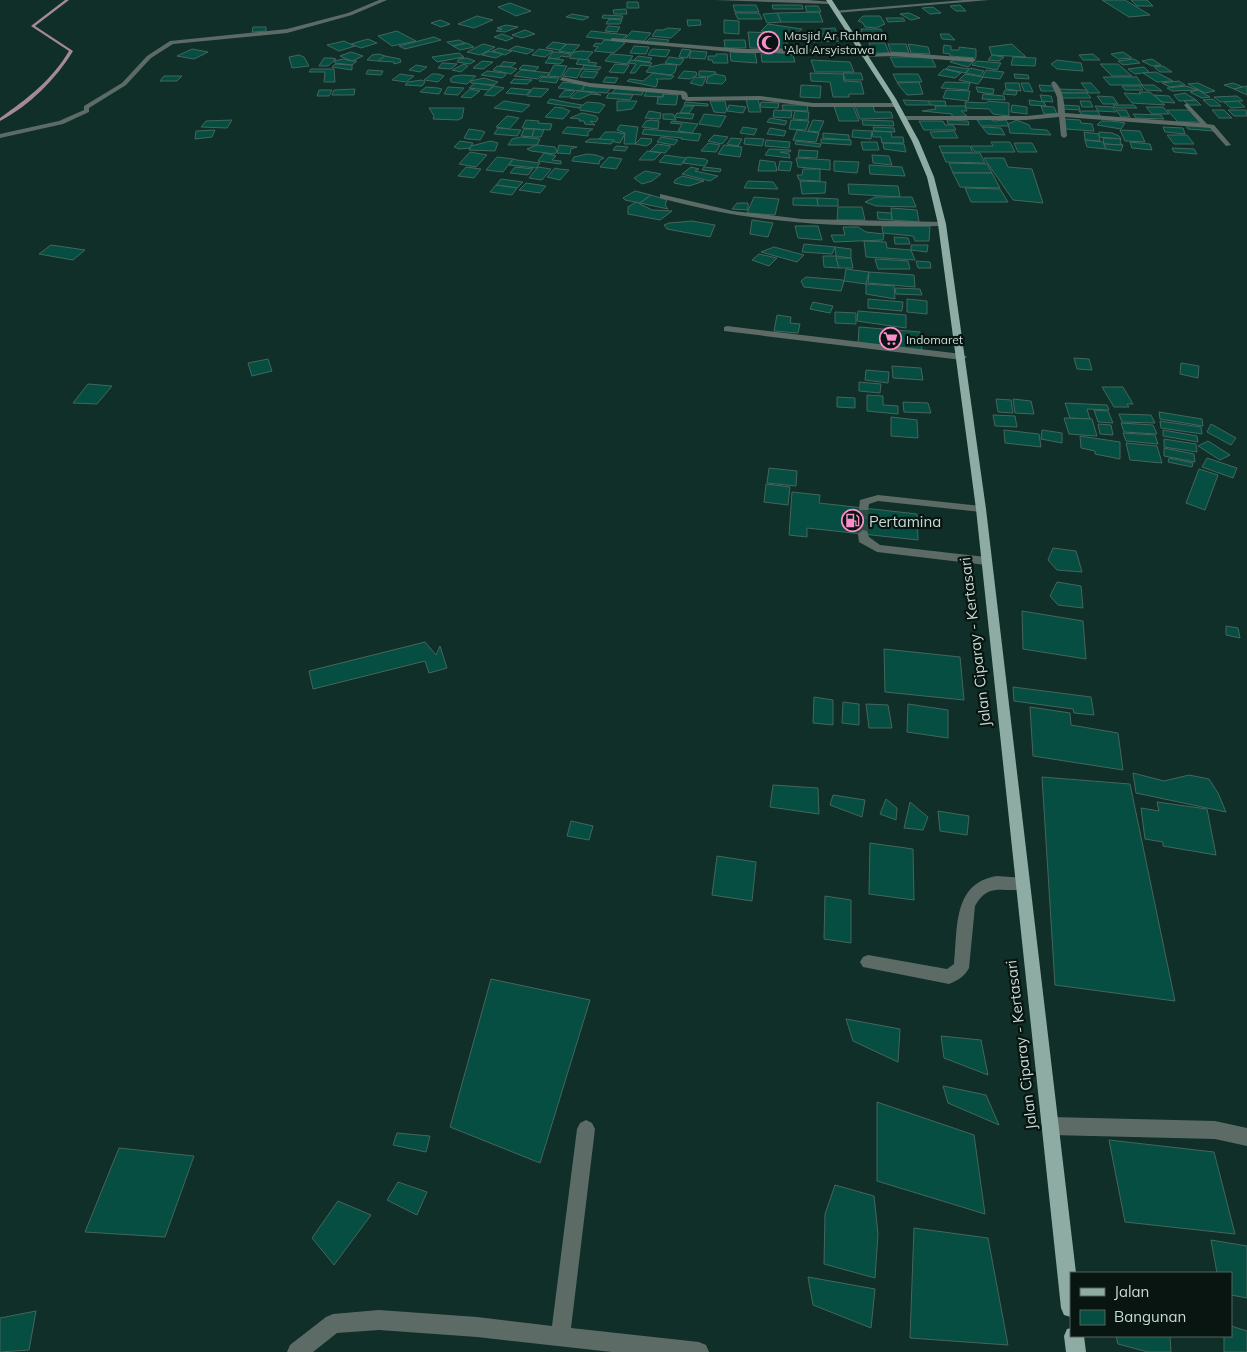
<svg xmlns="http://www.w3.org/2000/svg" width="1247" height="1352" font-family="Mulish,sans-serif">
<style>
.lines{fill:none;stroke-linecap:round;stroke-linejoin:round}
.stream{fill:#a48a99;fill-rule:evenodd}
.building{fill:#054e41;stroke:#45655d}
.minor-tunnel{stroke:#2c4942;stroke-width:10;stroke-dasharray:10 5;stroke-linecap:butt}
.minor{fill:#5d6b67;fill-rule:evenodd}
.major{fill:#8faca4;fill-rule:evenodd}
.labels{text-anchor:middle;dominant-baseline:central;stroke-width:4.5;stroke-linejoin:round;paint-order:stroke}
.far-poi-label{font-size:12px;fill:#c8dad5;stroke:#081511;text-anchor:start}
.poi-label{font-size:15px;fill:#c8dad5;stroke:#081511;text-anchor:start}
.street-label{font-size:15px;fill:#c8dad5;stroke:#081511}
</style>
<rect width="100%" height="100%" fill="#102f28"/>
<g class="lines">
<path class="stream" d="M65,0h4l-34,26 38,25c-17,28 -44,55 -73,70v-3c27,-19 52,-38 69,-67l-38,-25z"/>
</g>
<g class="building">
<polygon points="1102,0 1125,0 1150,15 1129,17"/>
<polygon points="1131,0 1147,0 1153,6 1137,6"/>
<polygon points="627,2 638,2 639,8 627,8"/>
<polygon points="510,3 531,11 516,16 498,7"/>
<polygon points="733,5 756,5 759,12 735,12"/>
<polygon points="772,5 802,5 803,9 773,9"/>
<polygon points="960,5 966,11 956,11 950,6"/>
<polygon points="805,6 818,6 821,12 807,12"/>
<polygon points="933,7 941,13 930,14 922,8"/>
<polygon points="626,9 627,14 614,14 613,10"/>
<polygon points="819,12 823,22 781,22 777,13"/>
<polygon points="735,13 759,13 762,19 738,19"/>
<polygon points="777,13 781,22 767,23 763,14"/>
<polygon points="909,13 920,18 911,20 900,14"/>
<polygon points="572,14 589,17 583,20 566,17"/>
<polygon points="603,15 623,16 622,19 602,18"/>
<polygon points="477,16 493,20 474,28 458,24"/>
<polygon points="863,16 880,16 885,24 876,28 865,27 863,23 858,21"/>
<polygon points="886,18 903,18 905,21 888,22"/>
<polygon points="609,19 622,20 620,24 606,24"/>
<polygon points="440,20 450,24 441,27 431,23"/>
<polygon points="687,20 700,20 701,25 688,26"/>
<polygon points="724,20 739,21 739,34 724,33"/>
<polygon points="768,24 802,29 795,35 785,34 788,49 750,48 748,32 776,33 761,31"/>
<polygon points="506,25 518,27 505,32 496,31 502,29 497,28"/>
<polygon points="608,26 620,27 617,32 605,31"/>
<polygon points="253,27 266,27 266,31 252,32"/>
<polygon points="668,28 681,29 671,38 652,36 656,30 663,30"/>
<polygon points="835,28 837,34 822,34 820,29"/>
<polygon points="861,29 881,29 883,35 863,35"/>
<polygon points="525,30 535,34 522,38 512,35"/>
<polygon points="397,31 416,41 392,46 378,36"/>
<polygon points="591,31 627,35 621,41 586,37"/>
<polygon points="632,31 651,33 643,42 624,40"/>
<polygon points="502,34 513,38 506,41 494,37"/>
<polygon points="940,34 949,34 955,40 942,39"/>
<polygon points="810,36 837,36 840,41 813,42"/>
<polygon points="434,37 441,40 405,49 399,46"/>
<polygon points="650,38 669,40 666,44 646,42"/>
<polygon points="368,39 377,43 361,48 351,44"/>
<polygon points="459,40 465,43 453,46 447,42"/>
<polygon points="604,40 620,41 625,43 614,53 594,51 598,47 593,46 596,43 601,44"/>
<polygon points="724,40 745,40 746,48 725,48"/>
<polygon points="344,41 355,46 339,51 327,45"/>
<polygon points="553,42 566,44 560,50 546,48"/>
<polygon points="467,43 474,47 460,50 453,46"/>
<polygon points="869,43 885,43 889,53 873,53"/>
<polygon points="483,44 495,47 480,55 467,52"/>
<polygon points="567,44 580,45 572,53 559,51"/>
<polygon points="888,44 906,44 909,53 891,52"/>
<polygon points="908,44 928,47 930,54 911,53"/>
<polygon points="1012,44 1026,57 992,55 989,47"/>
<polygon points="944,45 951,46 951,50 959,50 959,47 976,49 976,58 950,56 950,54 943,53"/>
<polygon points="516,46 534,50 527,54 509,50"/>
<polygon points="634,46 649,47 646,54 630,53"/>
<polygon points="499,48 507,50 512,51 505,55 492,51"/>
<polygon points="192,49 208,52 194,59 177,56"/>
<polygon points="539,49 553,51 545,57 532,55"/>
<polygon points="652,49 670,50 666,57 648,55"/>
<polygon points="682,49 691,50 687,58 679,57"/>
<polygon points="489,51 503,54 496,58 482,55"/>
<polygon points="582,51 593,52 586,60 569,58 574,52"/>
<polygon points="691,51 695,51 707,52 705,59 689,58"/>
<polygon points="351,52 363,56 352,61 340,56"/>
<polygon points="553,52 558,52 571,54 568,57 561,56 558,59 548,58"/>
<polygon points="730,52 755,53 757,63 731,61"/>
<polygon points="772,52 793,55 795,62 762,62 761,54 773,54"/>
<polygon points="1123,52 1132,58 1118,59 1111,54"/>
<polygon points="459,53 464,57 437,62 432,57"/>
<polygon points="379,54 385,56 378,61 367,60 372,55"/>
<polygon points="611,54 624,55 633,56 627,64 605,61"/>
<polygon points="716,54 727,54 728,63 713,63 712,60 708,60 708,56 716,56"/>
<polygon points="1093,54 1100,60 1083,60 1079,55"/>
<polygon points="299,55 304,57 309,66 292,68 289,57"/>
<polygon points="992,55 1004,57 999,61 988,60"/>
<polygon points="385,56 400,59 401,62 394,64 394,62 378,61"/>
<polygon points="638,56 652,58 649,62 634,60"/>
<polygon points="669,57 684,59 680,65 665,63"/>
<polygon points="890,57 931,57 936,67 895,67"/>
<polygon points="1013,57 1036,58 1035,66 1011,65"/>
<polygon points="324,58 332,58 336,59 328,66 319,66"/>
<polygon points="467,58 475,61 470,64 457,62 459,59"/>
<polygon points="549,58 564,60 560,64 545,63"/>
<polygon points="343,59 352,61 357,61 352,65 335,63 334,61"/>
<polygon points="579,59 590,60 588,62 597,63 595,66 576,64"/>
<polygon points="955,59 973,62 968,67 950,62"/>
<polygon points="1134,59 1140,63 1123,65 1118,61"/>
<polygon points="1152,59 1161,65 1152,66 1142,61"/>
<polygon points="631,60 652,63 650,66 641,65 635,73 630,73 636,64 628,63"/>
<polygon points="811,60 850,62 854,72 815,72"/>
<polygon points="1057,60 1081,63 1083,71 1057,69 1051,64"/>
<polygon points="482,61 493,62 483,69 473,68"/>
<polygon points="504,61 505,62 516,63 510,67 500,66"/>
<polygon points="977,61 1001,63 997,70 972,65"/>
<polygon points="442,63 445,63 457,64 451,69 438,68"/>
<polygon points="335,64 352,65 352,70 332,67"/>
<polygon points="464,64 468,66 461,72 452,70"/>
<polygon points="615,64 629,65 624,73 609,72"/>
<polygon points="663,64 677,65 675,72 671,75 646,72 650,67"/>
<polygon points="1100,64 1118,64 1132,76 1112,76"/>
<polygon points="416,65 427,67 420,72 409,70"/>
<polygon points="523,65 539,67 535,71 519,69"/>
<polygon points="554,65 567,66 561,77 548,76"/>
<polygon points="584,65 601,67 599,70 582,69"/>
<polygon points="497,66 510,67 517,69 511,74 493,70"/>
<polygon points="949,66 969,69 965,73 946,69"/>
<polygon points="1163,66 1172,72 1160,72 1154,67"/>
<polygon points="1144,67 1149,72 1135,74 1128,69"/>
<polygon points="569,68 582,69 577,78 563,76"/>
<polygon points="970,68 984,71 980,76 966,73"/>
<polygon points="311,69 334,69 335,82 324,82 325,72 309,72"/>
<polygon points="944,69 961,73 955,78 938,75"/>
<polygon points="368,70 383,71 381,75 366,74"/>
<polygon points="521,70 532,71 550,73 546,77 541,76 538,79 514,76"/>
<polygon points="986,70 1004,72 1000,79 982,77"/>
<polygon points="487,71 505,73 506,75 502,78 481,75"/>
<polygon points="584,71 598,72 594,78 580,77"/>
<polygon points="684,71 696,72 697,75 690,79 678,78"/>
<polygon points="699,71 705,71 716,72 714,76 708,77 699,76"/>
<polygon points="1156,72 1173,81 1157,82 1143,73"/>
<polygon points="653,73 674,76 671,79 656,79 658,81 656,87 627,81 630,79 643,81"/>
<polygon points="810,73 843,74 844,81 861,82 864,94 849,94 849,97 833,97 830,82 811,81"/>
<polygon points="843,73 861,73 863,80 845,80"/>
<polygon points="400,74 414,76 406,82 392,80"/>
<polygon points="432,74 438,74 444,76 438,82 424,80"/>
<polygon points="715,74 725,76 726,80 722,84 706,83 708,77"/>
<polygon points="893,74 918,74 922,82 897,82"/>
<polygon points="965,74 983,77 978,84 959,80"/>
<polygon points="1014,74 1028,75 1029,79 1015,78"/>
<polygon points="463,75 476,76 467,84 451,82 450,79 454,76"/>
<polygon points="164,76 182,76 177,81 160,81"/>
<polygon points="542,77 559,78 556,83 539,81"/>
<polygon points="606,77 618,78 615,83 603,82"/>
<polygon points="695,77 706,78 702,86 690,83"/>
<polygon points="1103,77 1137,77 1142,85 1110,85"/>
<polygon points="484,78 498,82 494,85 471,83 470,81"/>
<polygon points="514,79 532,80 527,84 510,83"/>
<polygon points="422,80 425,82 422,86 405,85 408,82"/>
<polygon points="1179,81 1185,85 1170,87 1162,83"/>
<polygon points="563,82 585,85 580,91 558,88"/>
<polygon points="919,82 923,94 907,95 897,83"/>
<polygon points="945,82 970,83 968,90 941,88"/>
<polygon points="475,83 494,86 488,90 469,88"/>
<polygon points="1005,83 1019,83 1021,91 1006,89"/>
<polygon points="1021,83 1029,83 1033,92 1024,91"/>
<polygon points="1081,83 1091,83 1100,93 1089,93"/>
<polygon points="1198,83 1215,91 1205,93 1188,84"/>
<polygon points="1233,83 1243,87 1234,89 1224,85"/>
<polygon points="585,85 611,87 607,93 582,91"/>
<polygon points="801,85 821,86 820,98 800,97"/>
<polygon points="1039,85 1053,86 1056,91 1041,91"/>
<polygon points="1141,85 1154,85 1162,91 1146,90"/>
<polygon points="494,86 504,88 494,96 484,95"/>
<polygon points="1122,86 1140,86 1143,90 1125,90"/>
<polygon points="1186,86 1198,90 1172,91 1167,88"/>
<polygon points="1247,86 1247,95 1234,89 1243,87"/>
<polygon points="426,87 438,88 442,89 439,94 420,92"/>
<polygon points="448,87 464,88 458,95 444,94"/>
<polygon points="976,87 994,89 993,94 978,92"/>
<polygon points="511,88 531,90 526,95 506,93"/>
<polygon points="533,88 549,89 541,97 527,96"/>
<polygon points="616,88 644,90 642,95 612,93"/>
<polygon points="355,89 354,95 332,95 334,90"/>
<polygon points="470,89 480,91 471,98 461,97"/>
<polygon points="1058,89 1086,90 1088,93 1061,93"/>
<polygon points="319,90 332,90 329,96 317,96"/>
<polygon points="565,90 575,91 569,97 559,97"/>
<polygon points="946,90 970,91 968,101 943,98"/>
<polygon points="1005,90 1017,91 1016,95 1003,94"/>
<polygon points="1198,90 1210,97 1202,98 1190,92"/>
<polygon points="578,91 595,93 601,95 591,94 580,99 570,98"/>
<polygon points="647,91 664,92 662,97 644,96"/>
<polygon points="1139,92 1150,92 1165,105 1132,103 1124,93 1141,94"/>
<polygon points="609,93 633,95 630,100 606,98"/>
<polygon points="1059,93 1087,93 1091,98 1063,98"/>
<polygon points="1185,93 1196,100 1179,101 1174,95"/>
<polygon points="664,94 678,95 676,105 657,104 658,97 663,97"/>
<polygon points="983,94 1004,96 1005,100 982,99"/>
<polygon points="1040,95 1051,96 1053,102 1042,101"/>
<polygon points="1154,95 1169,96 1175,103 1162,102"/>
<polygon points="1097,96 1113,97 1118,104 1103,104"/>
<polygon points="1237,96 1243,101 1220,102 1214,97"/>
<polygon points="550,99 570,103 582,105 579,108 547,103"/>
<polygon points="746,99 758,99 761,112 749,112"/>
<polygon points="1213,99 1221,106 1210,106 1203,100"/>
<polygon points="903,100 928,101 931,105 906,105"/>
<polygon points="1029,100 1044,102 1046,106 1030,105"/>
<polygon points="1196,100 1201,105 1188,105 1184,101"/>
<polygon points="504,101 530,105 522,112 494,108"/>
<polygon points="617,101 637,101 632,109 617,111"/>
<polygon points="710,101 725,101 727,110 725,113 714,112"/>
<polygon points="928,101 945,101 946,106 931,105"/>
<polygon points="988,101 1009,103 1009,116 993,114 989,109 966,108 965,102 986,103"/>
<polygon points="1080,101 1090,101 1093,107 1082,107"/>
<polygon points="1238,101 1245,107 1231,108 1224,102"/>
<polygon points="587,102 599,103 605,105 599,113 580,110 580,107"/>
<polygon points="685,102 708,104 708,106 684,105"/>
<polygon points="761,102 779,103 778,108 760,107"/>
<polygon points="729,105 746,107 743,113 727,111"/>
<polygon points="782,105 807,105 808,111 783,110"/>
<polygon points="1012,105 1027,107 1027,114 1011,112"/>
<polygon points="1061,105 1079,106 1080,110 1063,109"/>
<polygon points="1113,105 1134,105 1137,108 1115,108"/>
<polygon points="684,106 694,106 689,113 680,113"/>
<polygon points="834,106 853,106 859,121 839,121"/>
<polygon points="855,106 873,106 875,112 891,112 893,118 860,119"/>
<polygon points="935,106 965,106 967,111 961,111 967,116 952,117 952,114 922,111 936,109"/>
<polygon points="1041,106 1054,107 1057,114 1044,114"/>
<polygon points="1095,106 1113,107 1116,112 1098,111"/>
<polygon points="555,107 563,108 570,111 563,119 545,117"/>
<polygon points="1146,107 1163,107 1169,114 1152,114"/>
<polygon points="429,108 464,108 462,118 458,120 433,119 434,116"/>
<polygon points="774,110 792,111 791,118 773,117"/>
<polygon points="1116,110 1126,110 1130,117 1121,117"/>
<polygon points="1167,110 1189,110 1200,122 1178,122"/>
<polygon points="1212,110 1224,110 1232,118 1219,118"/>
<polygon points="1228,110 1246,110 1247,116 1234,116"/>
<polygon points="649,111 661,113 660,119 645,118"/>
<polygon points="795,111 809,112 808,120 793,119"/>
<polygon points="1079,111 1098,111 1100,116 1082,115"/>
<polygon points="582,113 596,116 598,118 596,122 590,121 595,125 585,124 584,121 579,121 580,119 570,118"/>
<polygon points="677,113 694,114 692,119 674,117"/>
<polygon points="663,114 673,114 676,120 663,119"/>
<polygon points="704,114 726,116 720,127 699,124"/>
<polygon points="1133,114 1161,115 1164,119 1136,118"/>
<polygon points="507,116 519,118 509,129 496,127"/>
<polygon points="770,118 787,121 785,125 767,122"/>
<polygon points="989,119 994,121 1006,120 1009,126 981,126 977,120"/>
<polygon points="1065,119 1080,120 1081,123 1092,124 1094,131 1066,129"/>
<polygon points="232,120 227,128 201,127 206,121"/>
<polygon points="526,120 539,121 538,123 552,124 550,130 522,128"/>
<polygon points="651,120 659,121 658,129 642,127 646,121"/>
<polygon points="791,120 809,121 806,130 789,129"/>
<polygon points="813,120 824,121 819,132 808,131"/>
<polygon points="862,120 893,121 894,126 863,125"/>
<polygon points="947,120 968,121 969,125 948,124"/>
<polygon points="1017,120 1029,125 1031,129 1047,130 1051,135 1010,133 1008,124"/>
<polygon points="672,121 698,124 692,133 678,131 682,124 670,123"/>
<polygon points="919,121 943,121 945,125 953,125 956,130 924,130"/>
<polygon points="1101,121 1112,121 1125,123 1121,129 1097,125"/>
<polygon points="620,125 638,127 635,144 624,144 625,133 617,130"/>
<polygon points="1186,125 1211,126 1214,131 1188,129"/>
<polygon points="567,127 593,129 588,132 588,136 562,133"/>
<polygon points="743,127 757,129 754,135 740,133"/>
<polygon points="873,127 894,128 895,132 874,131"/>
<polygon points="982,127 1001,128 1005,135 988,134"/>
<polygon points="1163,127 1183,128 1185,134 1165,132"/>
<polygon points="498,128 521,130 517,136 494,134"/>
<polygon points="770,128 786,131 784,136 767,134"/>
<polygon points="469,129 482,131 485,132 480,140 468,139 464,138"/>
<polygon points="524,129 534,129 532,137 521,136"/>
<polygon points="534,129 544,130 541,137 532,137"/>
<polygon points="644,129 701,134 698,141 681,139 682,138 642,134"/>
<polygon points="215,130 212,137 195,139 196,131"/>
<polygon points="797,130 819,133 816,142 793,140"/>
<polygon points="853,130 872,131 871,139 852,137"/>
<polygon points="1120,130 1140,131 1145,142 1125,141"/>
<polygon points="872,131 891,132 892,137 903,137 904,143 882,143 881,137 873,137"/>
<polygon points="954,131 958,138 933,138 930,132"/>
<polygon points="605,132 616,132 625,134 620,143 599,139"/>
<polygon points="1084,132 1099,134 1100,141 1085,140"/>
<polygon points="1099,132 1112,133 1119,136 1121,139 1099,137"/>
<polygon points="823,133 849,135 849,140 823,138"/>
<polygon points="714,135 728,137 722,144 708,141"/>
<polygon points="1167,135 1187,135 1194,144 1174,144"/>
<polygon points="521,137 540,139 537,145 508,145 512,139"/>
<polygon points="661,137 678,140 674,145 657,142"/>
<polygon points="641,138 652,139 651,143 646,146 635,144"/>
<polygon points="731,138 742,139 738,146 727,144"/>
<polygon points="745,138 764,139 762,146 744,144"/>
<polygon points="1103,138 1121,139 1120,143 1123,145 1104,144"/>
<polygon points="590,139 599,139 614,140 611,144 585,142"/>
<polygon points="821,139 851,140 851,145 821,143"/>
<polygon points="766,140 790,142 789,148 765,146"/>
<polygon points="1085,140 1103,142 1106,149 1087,147"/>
<polygon points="460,141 473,143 470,148 459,149 454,147"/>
<polygon points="491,141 498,143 495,151 469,150 471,146"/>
<polygon points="796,141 821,144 820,147 795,144"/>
<polygon points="861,142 877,142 879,150 863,150"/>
<polygon points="991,142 1010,142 1015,152 975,152 971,146 993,146"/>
<polygon points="1130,142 1150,144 1152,150 1132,148"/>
<polygon points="708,143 720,145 716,152 701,151"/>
<polygon points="883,143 904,144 906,152 884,149"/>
<polygon points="1014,143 1032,143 1037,152 1018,152"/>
<polygon points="657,144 671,146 665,153 650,151"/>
<polygon points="1104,144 1123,145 1121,151 1106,149"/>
<polygon points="537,145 555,147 557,151 555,154 531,151 527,149"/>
<polygon points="559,145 577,147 571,149 570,154 557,153"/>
<polygon points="724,145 742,147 740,157 718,154"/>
<polygon points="616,146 628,147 625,151 613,150"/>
<polygon points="939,146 970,146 973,153 942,153"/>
<polygon points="1172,148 1194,149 1197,154 1174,152"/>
<polygon points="769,149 791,150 790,152 780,152 789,154 790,158 765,155"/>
<polygon points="799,150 818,151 817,158 798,157"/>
<polygon points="647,151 661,153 654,160 639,160"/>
<polygon points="470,152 487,155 476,167 459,164"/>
<polygon points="544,153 556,156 552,160 561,161 561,164 538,161"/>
<polygon points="942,153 980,153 985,163 946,162"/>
<polygon points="587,154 596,155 604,158 600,160 599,164 572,161 574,157"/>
<polygon points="665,155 686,158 681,165 659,162"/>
<polygon points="872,155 889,156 892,165 873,163"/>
<polygon points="497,157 513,159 503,172 486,170"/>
<polygon points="609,157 622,159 616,169 600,167"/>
<polygon points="687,157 705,159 708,161 705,166 683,163"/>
<polygon points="796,158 830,160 830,170 798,167"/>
<polygon points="984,158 1004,158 1008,167 1032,169 1043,203 1013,200"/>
<polygon points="513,159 517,160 540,163 536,168 509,165"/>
<polygon points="760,160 775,162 777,171 758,171"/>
<polygon points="780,161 792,162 790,171 778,170"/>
<polygon points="834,161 859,162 857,173 834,171"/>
<polygon points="949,163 987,164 992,173 953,173"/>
<polygon points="869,165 902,167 905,176 870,174"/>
<polygon points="466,167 481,169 474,178 458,176"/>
<polygon points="515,167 533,169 528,175 510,173"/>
<polygon points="538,167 551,169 542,180 529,178"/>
<polygon points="691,167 699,169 695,171 718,176 710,181 682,174"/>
<polygon points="704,167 721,169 720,172 702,170"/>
<polygon points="555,168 559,169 569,170 560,180 547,177"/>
<polygon points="803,169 820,169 820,181 799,180 797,175 802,175"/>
<polygon points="645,171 661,174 652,181 642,184 634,178"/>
<polygon points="953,173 992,173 1000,188 960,187"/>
<polygon points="682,176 704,181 689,186 674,183 675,180"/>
<polygon points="501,179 523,182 517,188 496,185"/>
<polygon points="748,181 773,182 778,189 744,188"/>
<polygon points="800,181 826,182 825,193 802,194"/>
<polygon points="526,183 546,186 540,193 519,190"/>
<polygon points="848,184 898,186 900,197 849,194"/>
<polygon points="496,185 517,188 512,195 490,192"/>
<polygon points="965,188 1000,189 1008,202 971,202"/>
<polygon points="635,191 651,195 640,203 625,200 623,198"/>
<polygon points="651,195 667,200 665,205 668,209 640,203"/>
<polygon points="754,197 779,199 775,215 747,213"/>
<polygon points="875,197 912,197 916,207 876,206 865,202"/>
<polygon points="793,198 817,198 818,206 793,205"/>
<polygon points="817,198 838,199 838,206 818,206"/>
<polygon points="636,202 652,210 672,211 660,220 628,214 628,207"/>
<polygon points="737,203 748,203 748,210 732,209"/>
<polygon points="838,207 862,207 865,220 837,220"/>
<polygon points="891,208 917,210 919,222 892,220"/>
<polygon points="877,212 891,213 892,220 878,219"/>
<polygon points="752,220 773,223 768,237 750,234"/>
<polygon points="692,221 715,225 710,237 667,229 664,225 669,223"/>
<polygon points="795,226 818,226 822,240 798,238"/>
<polygon points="882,226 930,226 929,241 915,241 913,236 883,233"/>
<polygon points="843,227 858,227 866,232 884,234 883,240 834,242 831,235 845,235"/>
<polygon points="894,237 908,238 910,244 895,244"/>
<polygon points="864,241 886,242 887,248 911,250 915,260 866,257"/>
<polygon points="804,244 835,247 832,254 802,252"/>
<polygon points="51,245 85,250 73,260 39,254"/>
<polygon points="911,245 928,245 927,252 911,250"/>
<polygon points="774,247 804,255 797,262 761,252"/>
<polygon points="835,247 851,249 851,258 836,256"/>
<polygon points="759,254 777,258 769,266 752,260"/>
<polygon points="823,256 836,256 839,268 824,267"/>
<polygon points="836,258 851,258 853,268 839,268"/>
<polygon points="875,259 908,261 910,269 878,269"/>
<polygon points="916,261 930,262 931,268 918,268"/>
<polygon points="846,269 869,272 866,284 844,281"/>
<polygon points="869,272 914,275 915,287 868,283"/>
<polygon points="806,277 843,280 844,281 841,291 804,287 801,281"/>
<polygon points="866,284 894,286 895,299 866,294"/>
<polygon points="895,288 920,289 922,295 896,294"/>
<polygon points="868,299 903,302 902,311 868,308"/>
<polygon points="907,299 927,301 927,314 907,312"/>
<polygon points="813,302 833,306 830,313 810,309"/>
<polygon points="858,311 906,315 906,328 857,321"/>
<polygon points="835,312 856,313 856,324 835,323"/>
<polygon points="777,315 791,317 790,323 800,324 798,333 774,331"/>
<polygon points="859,327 920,332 922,350 858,345"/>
<polygon points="1074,358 1089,359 1092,370 1077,369"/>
<polygon points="268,359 272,371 252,376 248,363"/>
<polygon points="1181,363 1199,366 1198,378 1180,374"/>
<polygon points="892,366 921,368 923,380 893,378"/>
<polygon points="866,370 889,372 888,383 865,380"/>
<polygon points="859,382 881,384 880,393 859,391"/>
<polygon points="88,384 112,386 97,404 73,403"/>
<polygon points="1102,387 1123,387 1133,404 1127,404 1129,407 1114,407"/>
<polygon points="867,395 883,396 883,405 898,406 898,414 867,411"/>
<polygon points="837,397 855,398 855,408 837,407"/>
<polygon points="996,399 1011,400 1013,413 998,412"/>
<polygon points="1013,399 1031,401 1034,414 1015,413"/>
<polygon points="903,402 928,403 931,413 904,412"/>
<polygon points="1065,403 1107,405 1109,410 1087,409 1090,419 1070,418"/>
<polygon points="1094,410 1108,411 1113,423 1098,422"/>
<polygon points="1159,412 1202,419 1203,426 1160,419"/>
<polygon points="1119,414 1151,415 1155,423 1122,422"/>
<polygon points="993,415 1015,416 1017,427 995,426"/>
<polygon points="891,417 917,420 918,438 891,436"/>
<polygon points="1064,418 1092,419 1097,436 1069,434"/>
<polygon points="1160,421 1201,427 1202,434 1161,428"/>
<polygon points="1121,423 1153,425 1157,434 1124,432"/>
<polygon points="1098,424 1111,425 1113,435 1100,434"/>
<polygon points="1211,424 1236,438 1231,445 1207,432"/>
<polygon points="1004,430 1039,434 1041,447 1005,443"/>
<polygon points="1042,430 1062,433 1062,443 1041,439"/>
<polygon points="1163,430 1197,436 1198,442 1163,436"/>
<polygon points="1123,433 1155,435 1158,444 1126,441"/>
<polygon points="1080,436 1120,442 1120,459 1095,454 1095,451 1081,448"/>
<polygon points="1164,439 1196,444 1197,452 1164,447"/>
<polygon points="1208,441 1230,455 1220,460 1198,446"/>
<polygon points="1126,443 1157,446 1162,463 1130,460"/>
<polygon points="1164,448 1194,454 1195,462 1164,456"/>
<polygon points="1169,458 1193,463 1192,467 1168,462"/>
<polygon points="1207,458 1237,468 1233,478 1202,467"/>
<polygon points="769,468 797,471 796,486 767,483"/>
<polygon points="1199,469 1218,475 1205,510 1186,503"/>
<polygon points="766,484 790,487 788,505 764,502"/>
<polygon points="792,492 820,495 819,503 917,514 918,540 807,528 807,537 789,535"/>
<polygon points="1053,548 1076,551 1082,572 1057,570 1048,560"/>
<polygon points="1057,582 1081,586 1083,608 1058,605 1050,596"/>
<polygon points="1022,611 1083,621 1086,659 1023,649"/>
<polygon points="1226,626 1238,628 1240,638 1226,635"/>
<polygon points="425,642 436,655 440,646 447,668 429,673 425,661 313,689 309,671"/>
<polygon points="884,649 960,657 964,700 885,692"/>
<polygon points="1013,687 1091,697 1094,715 1074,713 1073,709 1014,701"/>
<polygon points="814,697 833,700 833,725 813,723"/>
<polygon points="843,702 859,704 859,725 842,723"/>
<polygon points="866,704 888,705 892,728 869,728"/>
<polygon points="908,704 948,710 948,738 907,732"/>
<polygon points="1030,707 1070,713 1071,725 1118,733 1123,770 1033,756"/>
<polygon points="1133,773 1164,781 1189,775 1209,779 1218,793 1226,812 1136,793"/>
<polygon points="1042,777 1130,784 1175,1001 1055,985"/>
<polygon points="773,785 818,788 819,814 770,807"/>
<polygon points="833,795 865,800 862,817 830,805"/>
<polygon points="886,799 897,808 896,820 880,814"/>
<polygon points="910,802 928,817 923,830 904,828"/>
<polygon points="1157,802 1207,809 1216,855 1163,846 1163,842 1145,839 1141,808 1159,811"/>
<polygon points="938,811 969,816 967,835 940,831"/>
<polygon points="571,821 593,826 589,840 567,836"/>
<polygon points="870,843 913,849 914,900 869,894"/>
<polygon points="717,856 756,862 752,901 712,895"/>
<polygon points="825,896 851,900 851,943 824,939"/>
<polygon points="491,979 590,1000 540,1163 450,1127"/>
<polygon points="846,1019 900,1029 898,1062 853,1041"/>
<polygon points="941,1036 981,1040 988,1075 944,1058"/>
<polygon points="943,1086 986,1095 999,1125 948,1103"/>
<polygon points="877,1102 974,1135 985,1214 877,1181"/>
<polygon points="397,1133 430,1136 426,1152 393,1145"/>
<polygon points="1109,1140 1214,1152 1235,1234 1125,1222"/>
<polygon points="119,1148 194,1156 165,1237 85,1232"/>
<polygon points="398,1182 427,1192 417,1215 387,1200"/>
<polygon points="835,1185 874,1196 878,1234 875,1278 824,1264 825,1214"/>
<polygon points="338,1201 371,1215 334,1265 312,1238"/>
<polygon points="914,1228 988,1238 1008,1345 910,1338"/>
<polygon points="1211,1240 1247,1246 1247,1298 1231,1295 1231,1273 1217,1273"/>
<polygon points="808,1277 875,1289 871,1328 813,1305"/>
<polygon points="36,1311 29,1350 0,1352 0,1318"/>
<polygon points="1231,1326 1247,1331 1247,1352 1224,1352 1224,1336 1231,1336"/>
<polygon points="1116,1336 1170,1336 1171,1352 1148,1352 1118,1344"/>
</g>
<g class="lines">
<polyline class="minor-tunnel" points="863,534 864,508"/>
<g class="minor">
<polygon points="379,0 387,0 352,15 287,33 173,44 151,58 126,85 89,108 89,112 63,124 0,138 0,134 59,121 84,110 84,106 122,83 147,56 170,41 287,29 348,13"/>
<polygon points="715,0 808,0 833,2 830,4"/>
<polygon points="964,0 989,0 836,13 833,11"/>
<polygon points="612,38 743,49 860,49 863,51 860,53 743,53 610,41"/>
<polygon points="894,52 973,58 976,60 973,62 894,56 863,57 860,55"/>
<polygon points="562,77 590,83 684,91 687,93 688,97 760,96 813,103 895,103 898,105 895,107 813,107 760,100 687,101 682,99 681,95 590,87 560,80"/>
<path d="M1054,81c9,7 10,21 11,32l135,10 -16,-18 3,-2 20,21 7,1 17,20 -5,1 -16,-18 -145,-11 2,19 -3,2 -3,-2 -2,-19 -33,3h-123l-3,-2 3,-2h123l32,-3 -1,-16 -6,-14z"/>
<path d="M660,194l73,17 69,8 140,3 4,2 -4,2c-101,1 -184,-1 -282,-28z"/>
<polygon points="727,326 962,354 967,357 962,360 724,331 724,327"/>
<polygon points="878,495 981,506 986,509 981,512 878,501 869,504 868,510 860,510 859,508 860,500"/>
<polygon points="863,530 867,531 869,537 880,545 986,557 992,561 986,565 877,552 859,542 858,534"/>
<path d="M997,876l30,2 2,5 -2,5c-20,7 -38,-8 -52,18l-6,62c-4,8 -12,13 -20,16l-86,-17 -3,-5 3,-5 5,-2 79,14 7,-5c4,-35 -2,-81 43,-88z"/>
<polygon points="1051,1117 1215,1121 1247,1128 1247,1146 1215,1139 1051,1135 1045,1132 1042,1126 1045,1120"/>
<polygon points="586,1120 592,1123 595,1129 571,1328 699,1342 706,1345 709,1352 612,1352 477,1337 379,1330 337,1333 313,1352 287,1352 290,1345 326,1317 333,1314 379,1310 477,1317 552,1326 577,1129 580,1123"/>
</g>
<g class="major">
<polygon points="826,0 832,0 896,99 919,141 934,177 946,224 986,509 1076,1273 1071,1273 1071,1317 1064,1315 1061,1308 976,509 938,224 927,177 912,141 890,99"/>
<polygon points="1071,1328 1071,1336 1084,1336 1086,1352 1066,1352 1064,1336 1067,1329"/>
</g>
</g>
<defs>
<symbol id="mosque-ring" viewBox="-11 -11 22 22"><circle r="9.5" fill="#081511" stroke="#f98fca" stroke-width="1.5"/><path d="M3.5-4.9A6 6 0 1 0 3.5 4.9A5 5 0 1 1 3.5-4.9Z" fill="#f98fca"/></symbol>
<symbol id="supermarket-ring" viewBox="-11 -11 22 22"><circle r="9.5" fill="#081511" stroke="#f98fca" stroke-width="1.5"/><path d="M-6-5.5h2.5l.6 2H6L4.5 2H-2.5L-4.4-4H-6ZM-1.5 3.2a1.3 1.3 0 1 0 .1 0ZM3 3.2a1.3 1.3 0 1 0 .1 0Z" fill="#f98fca"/></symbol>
<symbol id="fuel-ring" viewBox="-11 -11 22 22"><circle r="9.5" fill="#081511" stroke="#f98fca" stroke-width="1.5"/><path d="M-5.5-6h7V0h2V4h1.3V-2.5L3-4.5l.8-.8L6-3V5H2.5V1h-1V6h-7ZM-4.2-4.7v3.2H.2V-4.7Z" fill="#f98fca"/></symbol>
</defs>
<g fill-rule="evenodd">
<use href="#mosque-ring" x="756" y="30" width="25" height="25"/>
<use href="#supermarket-ring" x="878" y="326" width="25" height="25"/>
<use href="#fuel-ring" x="840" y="508" width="25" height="25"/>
</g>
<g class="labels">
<g class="far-poi-label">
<text x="784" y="35">Masjid Ar Rahman<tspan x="784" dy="14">'Alal Arsyistawa</tspan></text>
<text x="906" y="339">Indomaret</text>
</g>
<g class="poi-label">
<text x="869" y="521">Pertamina</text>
</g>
<g class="street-label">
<text transform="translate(975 642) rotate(-97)">Jalan Ciparay - Kertasari</text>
<text transform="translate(1021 1045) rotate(-97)">Jalan Ciparay - Kertasari</text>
</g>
</g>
<rect x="1070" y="1272" width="162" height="65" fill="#081511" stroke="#55645f"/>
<rect x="1080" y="1288" width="25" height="8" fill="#8faca4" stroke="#55645f"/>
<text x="1114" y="1297" font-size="15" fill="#c8dad5">Jalan</text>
<rect x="1080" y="1310" width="25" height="15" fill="#054e41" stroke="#55645f"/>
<text x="1114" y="1322" font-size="15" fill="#c8dad5">Bangunan</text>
</svg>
